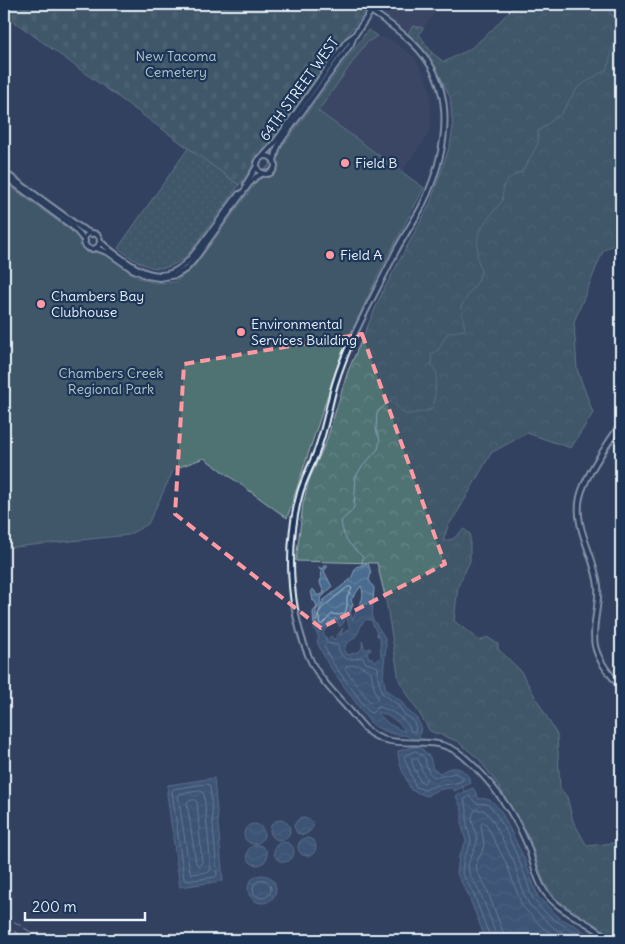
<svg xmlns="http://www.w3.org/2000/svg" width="625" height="944" font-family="Delius,sans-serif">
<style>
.built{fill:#454e6a}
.grass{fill:url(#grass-dots);stroke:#9cb2b6}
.forest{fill:url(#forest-crowns);stroke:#9cb2b6}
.cemetery{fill:url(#cemetery-stones);stroke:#9cb2b6}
.green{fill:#4f7273;stroke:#9cb2b6}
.water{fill:url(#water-waves);stroke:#89a1ba;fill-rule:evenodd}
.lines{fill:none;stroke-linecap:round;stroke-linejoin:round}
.shore{stroke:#a8bcce;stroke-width:1}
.stream{stroke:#89a1ba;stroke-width:1}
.minor-casing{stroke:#e8f1f8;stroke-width:8}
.minor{stroke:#1d3557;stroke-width:4}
.rail{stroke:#e8f1f8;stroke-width:1;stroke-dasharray:8 4;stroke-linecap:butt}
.marked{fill:none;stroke:#ff9aa2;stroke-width:4;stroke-dasharray:10 6;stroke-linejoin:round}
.poi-dot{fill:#ff9aa2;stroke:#1d3557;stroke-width:2}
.labels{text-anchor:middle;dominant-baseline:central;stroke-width:4.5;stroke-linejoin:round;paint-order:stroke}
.park-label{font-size:14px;fill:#b2c5c9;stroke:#1d3557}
.street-label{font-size:14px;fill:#e8f1f8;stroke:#1d3557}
.poi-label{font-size:14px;fill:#e8f1f8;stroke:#1d3557;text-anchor:start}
</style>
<defs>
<pattern id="grass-dots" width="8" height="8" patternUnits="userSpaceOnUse" patternTransform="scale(1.25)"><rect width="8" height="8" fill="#4f7273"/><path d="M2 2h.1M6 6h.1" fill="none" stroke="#688788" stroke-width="1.8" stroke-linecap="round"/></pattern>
<pattern id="forest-crowns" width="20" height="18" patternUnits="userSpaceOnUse" patternTransform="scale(1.25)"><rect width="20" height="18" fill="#4f7273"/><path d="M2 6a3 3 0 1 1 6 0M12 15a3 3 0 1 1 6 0" fill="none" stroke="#688788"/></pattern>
<pattern id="cemetery-stones" width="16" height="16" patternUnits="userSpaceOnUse" patternTransform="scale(1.25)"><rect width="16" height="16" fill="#4f7273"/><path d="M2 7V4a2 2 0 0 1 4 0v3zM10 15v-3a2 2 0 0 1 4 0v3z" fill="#688788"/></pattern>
<pattern id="water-waves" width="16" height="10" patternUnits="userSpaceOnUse" patternTransform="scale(1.25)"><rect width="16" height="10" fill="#496c90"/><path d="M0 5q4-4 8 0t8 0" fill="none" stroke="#6381a0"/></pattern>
</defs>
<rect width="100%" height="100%" fill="#334260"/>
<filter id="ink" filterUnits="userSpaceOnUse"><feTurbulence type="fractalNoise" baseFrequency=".02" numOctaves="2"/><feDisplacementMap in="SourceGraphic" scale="10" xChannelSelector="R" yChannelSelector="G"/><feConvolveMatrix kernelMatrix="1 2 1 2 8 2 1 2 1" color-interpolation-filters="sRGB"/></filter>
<g filter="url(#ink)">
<g class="built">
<polygon points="385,4 441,4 423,28 413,26 408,33 385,16 382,9"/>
<polygon points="377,36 389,39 413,56 423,72 430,90 431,126 426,137 401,172 317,111 366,42"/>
</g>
<g class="grass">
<polygon points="413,26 423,28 419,34 432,53 428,57 408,33"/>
<path d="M189,147l50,38 -49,67c-26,27 -46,16 -72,-4z"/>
</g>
<polygon class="forest" points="516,4 621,4 621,240 603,251 574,322 577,369 593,413 571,448 527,433 491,453 460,508 448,526 443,541 453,539 464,529 470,534 470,561 458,586 454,621 480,641 487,637 498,644 498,649 520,670 557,735 560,788 567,797 573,821 587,846 614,843 621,838 621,940 618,940 556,899 544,882 529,837 498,785 479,759 457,741 430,731 399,680 386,600 377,563 296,561 303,504 309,480 326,442 348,371 382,293 430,204 450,145 453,128 450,97 436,68 428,57 432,53 444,62 470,49 491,31"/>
<path class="cemetery" d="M4,4h366l-102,141c-7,6 -16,15 -17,24l-12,16 -235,-171z"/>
<polygon class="green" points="368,30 377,36 366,43 318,111 424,188 378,275 341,355 287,518 204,458 174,469 148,524 128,535 4,548 4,182 74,233 79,239 79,245 88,253 95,251 102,252 111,257 136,277 155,283 175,282 194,267"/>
<g class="water">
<path d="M368,563l3,10 -2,7 5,8 -2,30 12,18 2,8 -3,32 3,14 14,10 9,12 6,4 6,10 -2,12 1,9 10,10 3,12 7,4c4,-2 8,-5 12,-5 9,-2 17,7 19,15l-17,8 -1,-3c-9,0 -19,2 -26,8l-16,-6c-5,-12 -13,-25 -13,-39l15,-4 -2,-9c-4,-3 -6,-3 -12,-3 -11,-2 -22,-6 -30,-14l-41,-57 -11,-22 2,-4 -5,-10 -1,-16 4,-5 -2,-6h-2l-2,-11 2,-1 5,7 6,-3 -4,-10 2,-11 -4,-5 5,2 3,-5 2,2 -4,5 8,16 -12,12 1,4 -5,8v11l4,-14 4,-8 27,-21 5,-12zM361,586c6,14 -5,21 -8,34l-3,-8 3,-8 -2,-4zM345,613l5,15 -10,8 3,-8 -9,12 -3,-4 -3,3 -3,-2 1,4 -3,-9 4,-4 2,-6 2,1 4,-5 2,5 2,-1v4h2l3,-4zM366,619l5,1 6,13 -1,1 4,4 1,19 -4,4h-3l-3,-4 -2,2 -2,-7 4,-2 -1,-2 -5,2 -3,-9c1,13 -4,10 -14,14l-4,-4 2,-7c2,-2 5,-3 7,-5 7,-6 6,-14 13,-20zM376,712c9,1 26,10 29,20l-16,-8z"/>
<polygon points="214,778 223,881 180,887 167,794 168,785"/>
<path d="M473,788l6,11c11,-2 17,5 23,14l22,45 14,39 23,22 15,7 19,14h-109l-18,-46 -11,-20 2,-18 7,-15 -4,-15v-16l-6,-14z"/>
<polygon points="301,817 310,820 314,825 310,831 304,835 297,833 294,826 296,822"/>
<circle cx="280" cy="830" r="10"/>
<circle cx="254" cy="834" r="10"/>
<circle cx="307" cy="847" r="9"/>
<circle cx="284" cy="852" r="10"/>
<circle cx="257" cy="855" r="10"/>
<circle cx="262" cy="889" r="14"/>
</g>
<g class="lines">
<g class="shore">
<polygon points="348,587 351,587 352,589 347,597 347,606 345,613 340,615 332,614 323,624 320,624 318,614 322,608"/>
<path d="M327,643l11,2c3,16 9,16 24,12l4,6 12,4v10l4,16 15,11 8,11 7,4 4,8 -1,5 -4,-1c-4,-12 -21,-22 -33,-24l-6,6 -3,-1 -37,-50 -8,-16z"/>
<polygon points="359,665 371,672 375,692 378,698 376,701 370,702 345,669 347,666"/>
<path d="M416,751l9,7c4,25 11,19 30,15l8,4v3c-10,7 -26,2 -38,10l-9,-3 -12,-30 2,-2z"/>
<path d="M417,758c4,5 4,14 10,21l-3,4 -4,-2 -8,-18v-4z"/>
<polygon points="207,784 210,786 217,875 215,877 186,881 184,879 172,791 174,789"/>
<polygon points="201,791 204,794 211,869 209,872 192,874 190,872 178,796 180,794"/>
<polygon points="195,800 197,802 202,863 198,866 196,863 187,803 188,801"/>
<circle cx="262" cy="889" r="9"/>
<path d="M491,940l-18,-48 -11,-19 2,-16 5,-9 2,-7 -4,-16v-16l-3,-9 5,-4 7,7c4,1 7,0 11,1 12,6 33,58 38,72 4,8 4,18 10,25 13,19 35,26 52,39"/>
<path d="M497,940c-1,-8 -14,-42 -19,-51 -2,-5 -8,-11 -9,-17 -4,-12 8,-21 8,-33 -1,-10 -9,-20 -2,-29h9l8,9 22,43 10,33 5,9 25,24 23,12"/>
<polyline points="504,940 503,932 486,887 476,870 477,861 482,852 484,844 481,825 483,822 486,824 507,865 522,906 543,928 560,940"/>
</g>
<g class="stream">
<path d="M362,564l1,-7c-14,-13 -19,-16 -22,-36l9,-8 4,-6 2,-31 5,-8 17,-19 2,-9 -4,-10 1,-17 11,-11h5l11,12h6l21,-4 3,-6 3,-31 -5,-7 -1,-11 8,-6 7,-14 5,-3 14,-2 -4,-23 8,-14 10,-13 2,-10 -4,-13 1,-21 5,-11 19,-24 2,-17 10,-9 8,-3 16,-28v-13l23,-17 17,-27 29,-18 14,-50 -12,-5 4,-8 7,-2"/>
<polyline points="462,786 465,792"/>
</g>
<defs>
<g id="minor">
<path d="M371,11c31,21 61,42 70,80 10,38 -3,83 -20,117 -8,15 -18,29 -26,45 -20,42 -46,85 -60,131 -6,20 -9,41 -16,61 -5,16 -14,31 -19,48 -14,50 -12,116 9,164 9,21 27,38 42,55 6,7 12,15 19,21 5,3 10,6 16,7 27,7 52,-5 77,16 26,22 51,56 64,88 6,15 8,34 18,48 15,22 46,29 64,48"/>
<polyline points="263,156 274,144 347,41 354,36 376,4"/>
<circle cx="266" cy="165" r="9"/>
<polyline points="274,161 277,149 280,142 351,44 353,38"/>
<polyline points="4,172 81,228 92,234"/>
<polyline points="4,176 73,227 85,241"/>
<polyline points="246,184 257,166"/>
<circle cx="92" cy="241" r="8"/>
<path d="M100,241c7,8 18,15 27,21 39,28 57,7 80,-25 11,-14 21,-29 32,-43"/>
<polyline points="96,248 109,253 132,269 147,276 159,278 176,275 186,269 194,260 249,184 256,177 263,173"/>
<path d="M621,423c-12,20 -36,52 -41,74 -7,31 15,58 18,89 2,20 -7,40 -3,60 4,17 16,29 26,42"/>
</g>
</defs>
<use href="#minor" class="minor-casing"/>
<use href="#minor" class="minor"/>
<g class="rail">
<polyline points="4,915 43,940"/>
<polyline points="4,925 29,940"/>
</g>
</g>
</g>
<path d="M0 0H625V944H0ZM362,334l83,230 -124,64 -146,-114 9,-150z" fill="#334260" fill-opacity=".55" fill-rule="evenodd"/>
<path class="marked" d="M362,334l83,230 -124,64 -146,-114 9,-150z"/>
<g class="poi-dot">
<circle cx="345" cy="163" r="5"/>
<circle cx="330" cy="255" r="5"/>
<circle cx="41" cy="304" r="5"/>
<circle cx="241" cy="332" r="5"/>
</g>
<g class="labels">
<g class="park-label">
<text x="176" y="56">New Tacoma<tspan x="176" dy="16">Cemetery</tspan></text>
<text x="111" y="373">Chambers Creek<tspan x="111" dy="16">Regional Park</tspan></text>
</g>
<g class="street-label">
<text transform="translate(299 89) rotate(-54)">64TH STREET WEST</text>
</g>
<g class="poi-label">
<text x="355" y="163">Field B</text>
<text x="340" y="255">Field A</text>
<text x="51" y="296">Chambers Bay<tspan x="51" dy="16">Clubhouse</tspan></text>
<text x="251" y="324">Environmental<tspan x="251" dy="16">Services Building</tspan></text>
</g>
</g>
<rect width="625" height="944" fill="none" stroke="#1d3557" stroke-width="20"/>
<rect x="10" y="10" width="605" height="924" fill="none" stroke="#e8f1f8" stroke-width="2" filter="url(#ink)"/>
<path d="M25 912v8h120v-8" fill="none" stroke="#e8f1f8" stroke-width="2.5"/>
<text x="32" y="912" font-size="15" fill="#e8f1f8" stroke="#1d3557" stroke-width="4" paint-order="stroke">200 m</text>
</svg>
